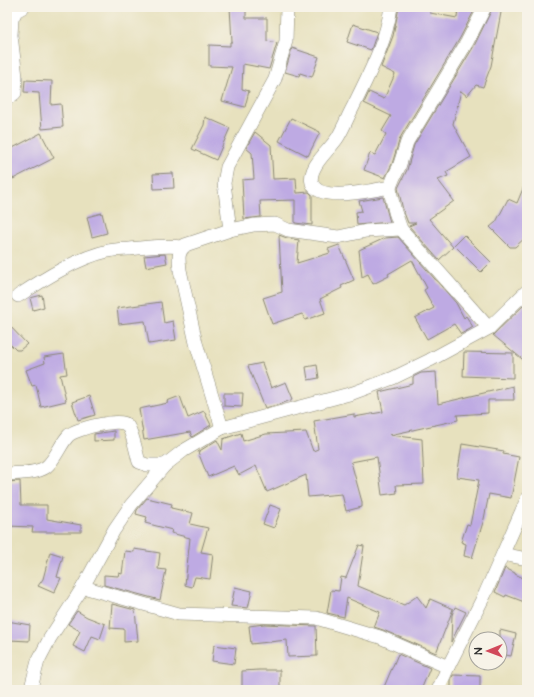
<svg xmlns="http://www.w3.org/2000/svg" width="534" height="697" font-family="'Architects Daughter',sans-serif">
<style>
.building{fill:#beaae3}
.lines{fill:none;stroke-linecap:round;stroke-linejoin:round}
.minor-casing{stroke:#898674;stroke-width:14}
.minor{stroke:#fff;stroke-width:13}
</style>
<rect width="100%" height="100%" fill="#f7f3e8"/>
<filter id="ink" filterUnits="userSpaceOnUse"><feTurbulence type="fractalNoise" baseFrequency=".025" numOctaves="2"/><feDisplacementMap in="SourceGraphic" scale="8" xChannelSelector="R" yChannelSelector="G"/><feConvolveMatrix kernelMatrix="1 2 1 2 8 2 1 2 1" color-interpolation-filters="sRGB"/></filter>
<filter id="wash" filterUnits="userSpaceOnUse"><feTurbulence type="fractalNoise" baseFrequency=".012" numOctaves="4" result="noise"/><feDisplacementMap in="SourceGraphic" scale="16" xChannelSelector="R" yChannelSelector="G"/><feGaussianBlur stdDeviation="0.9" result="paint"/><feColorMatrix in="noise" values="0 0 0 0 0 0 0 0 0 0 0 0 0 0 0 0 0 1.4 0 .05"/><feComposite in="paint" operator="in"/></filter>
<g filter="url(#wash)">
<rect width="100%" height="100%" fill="#e7e1be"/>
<g id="blocks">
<g class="building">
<polygon points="230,7 246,7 246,18 267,18 267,41 277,43 269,69 243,64 242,89 249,91 245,107 222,101 232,67 209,66 209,45 230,46 230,42 232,42"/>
<polygon points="399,7 430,7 430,13 457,18 458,7 475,9 460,38 400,138 392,164 385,178 364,170 370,153 375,155 386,134 382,131 391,116 364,103 369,92 384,99 395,74 381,67 393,36"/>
<polygon points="493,7 502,7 491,66 483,87 476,85 467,96 461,91 453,124 471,157 446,172 448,176 438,180 454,201 429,219 453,247 439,260 409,226 416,223 408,223 403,210 398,188 407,170 414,145 474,46"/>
<polygon points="353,24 377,32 371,50 347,42"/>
<polygon points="292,48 319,57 312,77 300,73 299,76 285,72"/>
<polygon points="25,80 52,81 51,105 61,104 63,127 42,129 39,93 24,92"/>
<polygon points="205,117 230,128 216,160 192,149 204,125"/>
<polygon points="291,118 320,132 308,156 279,141"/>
<polygon points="255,132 271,145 273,179 296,178 297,193 309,192 312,195 312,225 295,223 295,200 260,201 261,217 244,219 242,180 254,179 252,153 246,148"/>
<polygon points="41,133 54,158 13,179 7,167 7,151"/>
<polygon points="173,173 174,188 154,189 153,174"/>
<polygon points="527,179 527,236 515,247 510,247 490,227 496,222 508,199 517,203"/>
<polygon points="383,197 390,222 357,225 356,212 362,211 359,201"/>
<polygon points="102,213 107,233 92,237 87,217"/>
<polygon points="279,235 287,238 299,240 297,263 330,253 328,249 339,245 354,280 341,286 342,288 320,299 325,313 305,320 302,314 272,324 263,298 282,292"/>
<polygon points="464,235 491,262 481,272 454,245"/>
<polygon points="398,237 456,303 464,318 466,316 473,327 470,329 461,334 454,324 427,339 415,318 434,308 424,290 427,288 412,260 388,274 389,276 373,284 368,274 362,277 359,250 385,238"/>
<polygon points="165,254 167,263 146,267 144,256"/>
<polygon points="42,295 44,307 33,310 30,298"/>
<polygon points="161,302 164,323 173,321 176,340 149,344 145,321 119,324 117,308"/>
<polygon points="527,302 527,363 493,335"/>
<polygon points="7,323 27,344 20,350 16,350 7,341"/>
<polygon points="464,352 513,353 513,378 463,376"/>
<polygon points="64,354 67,374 60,375 66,401 41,407 36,385 32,386 26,370 45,363 44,357"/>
<polygon points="262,363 271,388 286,382 293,399 281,404 265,408 248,366"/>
<polygon points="317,365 319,378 308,380 306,367"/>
<polygon points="436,372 438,404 513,386 514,400 488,400 488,413 457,415 458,420 390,435 422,439 424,484 396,485 397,493 382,495 377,457 351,462 362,502 362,507 346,511 342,494 308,497 306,475 267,492 256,466 239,475 234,466 208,477 198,452 217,440 222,450 223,439 241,433 243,441 266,434 306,432 313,451 318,449 314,421 354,414 354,417 383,412 379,392 413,384 413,377 421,373"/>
<polygon points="224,393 243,393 242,407 224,406"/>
<polygon points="89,396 95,415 78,420 72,402"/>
<polygon points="180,396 188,418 204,411 211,425 192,437 190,432 144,440 139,409 168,403 167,401"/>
<polygon points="114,431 114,440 94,441 94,434"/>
<polygon points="462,444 504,451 503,454 519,457 511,498 489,494 484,519 472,558 464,556 466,544 461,542 467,524 470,525 479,480 457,477"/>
<polygon points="20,481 21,505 47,505 47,519 81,525 81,532 32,532 33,527 7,526 7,482"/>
<polygon points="147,498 172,504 171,508 193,513 190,524 208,528 201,552 213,554 210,579 195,577 192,587 185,585 190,538 171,533 172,530 145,523 147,517 136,514 137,510"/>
<polygon points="270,505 281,509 274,528 263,524"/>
<polygon points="359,545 364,546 358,586 404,605 417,596 426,608 430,599 453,609 436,653 383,630 374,627 380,612 347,598 344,617 327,613 331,590 339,591 341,577 346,578"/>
<polygon points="134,549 160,553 158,569 166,570 160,600 104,585 104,575 118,576 119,573 122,574 125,551 134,552"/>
<polygon points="50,552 63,556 57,577 61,578 54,593 38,586 43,579"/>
<polygon points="505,568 515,573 515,574 527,580 527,603 506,595 505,597 495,592"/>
<polygon points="235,587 252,591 248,608 231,606"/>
<polygon points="112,604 135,610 138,641 124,642 124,629 110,628"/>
<polygon points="455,607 466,612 451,642 452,615"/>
<polygon points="77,611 87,617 105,624 100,639 92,636 85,652 73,646 80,631 68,624"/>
<polygon points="7,621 30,625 29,641 10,640 10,636 7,636"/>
<polygon points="264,624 316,626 317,656 288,657 287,640 251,644 249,626"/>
<polygon points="500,630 516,634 511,656 500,654"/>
<polygon points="214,645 236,648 234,664 212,661"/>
<polygon points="398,654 430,668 421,690 393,690 384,687"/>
<polygon points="259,670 280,670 280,690 242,690 242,671"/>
<polygon points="453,675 480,676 480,690 451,690 451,680"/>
</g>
</g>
</g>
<g filter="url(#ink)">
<use href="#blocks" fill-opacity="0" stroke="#898674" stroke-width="1"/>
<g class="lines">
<defs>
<g id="minor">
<polyline points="485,7 467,42 407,142 399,167 394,177 390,187 391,195 395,212 401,229 489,328"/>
<polyline points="7,99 15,93 16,77 11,35 12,19 16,11 23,7"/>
<path d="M390,187c-15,3 -71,16 -78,-4 -5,-16 19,-34 26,-46 6,-10 10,-21 15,-30 16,-33 33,-64 38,-100"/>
<polyline points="230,230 224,183 227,167 275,79 286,41 287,7"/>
<path d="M18,296c26,-17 59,-38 90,-45 6,-1 14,-2 21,-2 19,-2 36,-4 55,-2"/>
<path d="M222,428l-26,-85 -16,-73c-1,-12 -3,-16 5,-25l45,-15 24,-5 21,-1 13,6 50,7 28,-6 35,-2"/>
<path d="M7,474c12,-1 29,0 39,-7 10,-8 14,-23 23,-32 7,-6 52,-18 58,-10 6,8 9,27 12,37l8,3h18"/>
<polyline points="503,554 527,559"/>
<polyline points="83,587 179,614 316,618 380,637 448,667"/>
<polyline points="32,690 32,684 38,661 50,638 83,587 114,530 131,505 165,465 183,451 222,428 353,393 393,378 430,360 489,328 527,291"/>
<polyline points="438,690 448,667 485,594 527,499"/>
</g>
</defs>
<use href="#minor" class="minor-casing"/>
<use href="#minor" class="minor"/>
</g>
</g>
<rect width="534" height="697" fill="none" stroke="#f7f3e8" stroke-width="24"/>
<g transform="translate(488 651) rotate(269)"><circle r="19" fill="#f7f3e8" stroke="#a5a39c"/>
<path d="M0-3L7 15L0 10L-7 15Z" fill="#d1495b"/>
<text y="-6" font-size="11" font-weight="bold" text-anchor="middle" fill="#2b2b2b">N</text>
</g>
</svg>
